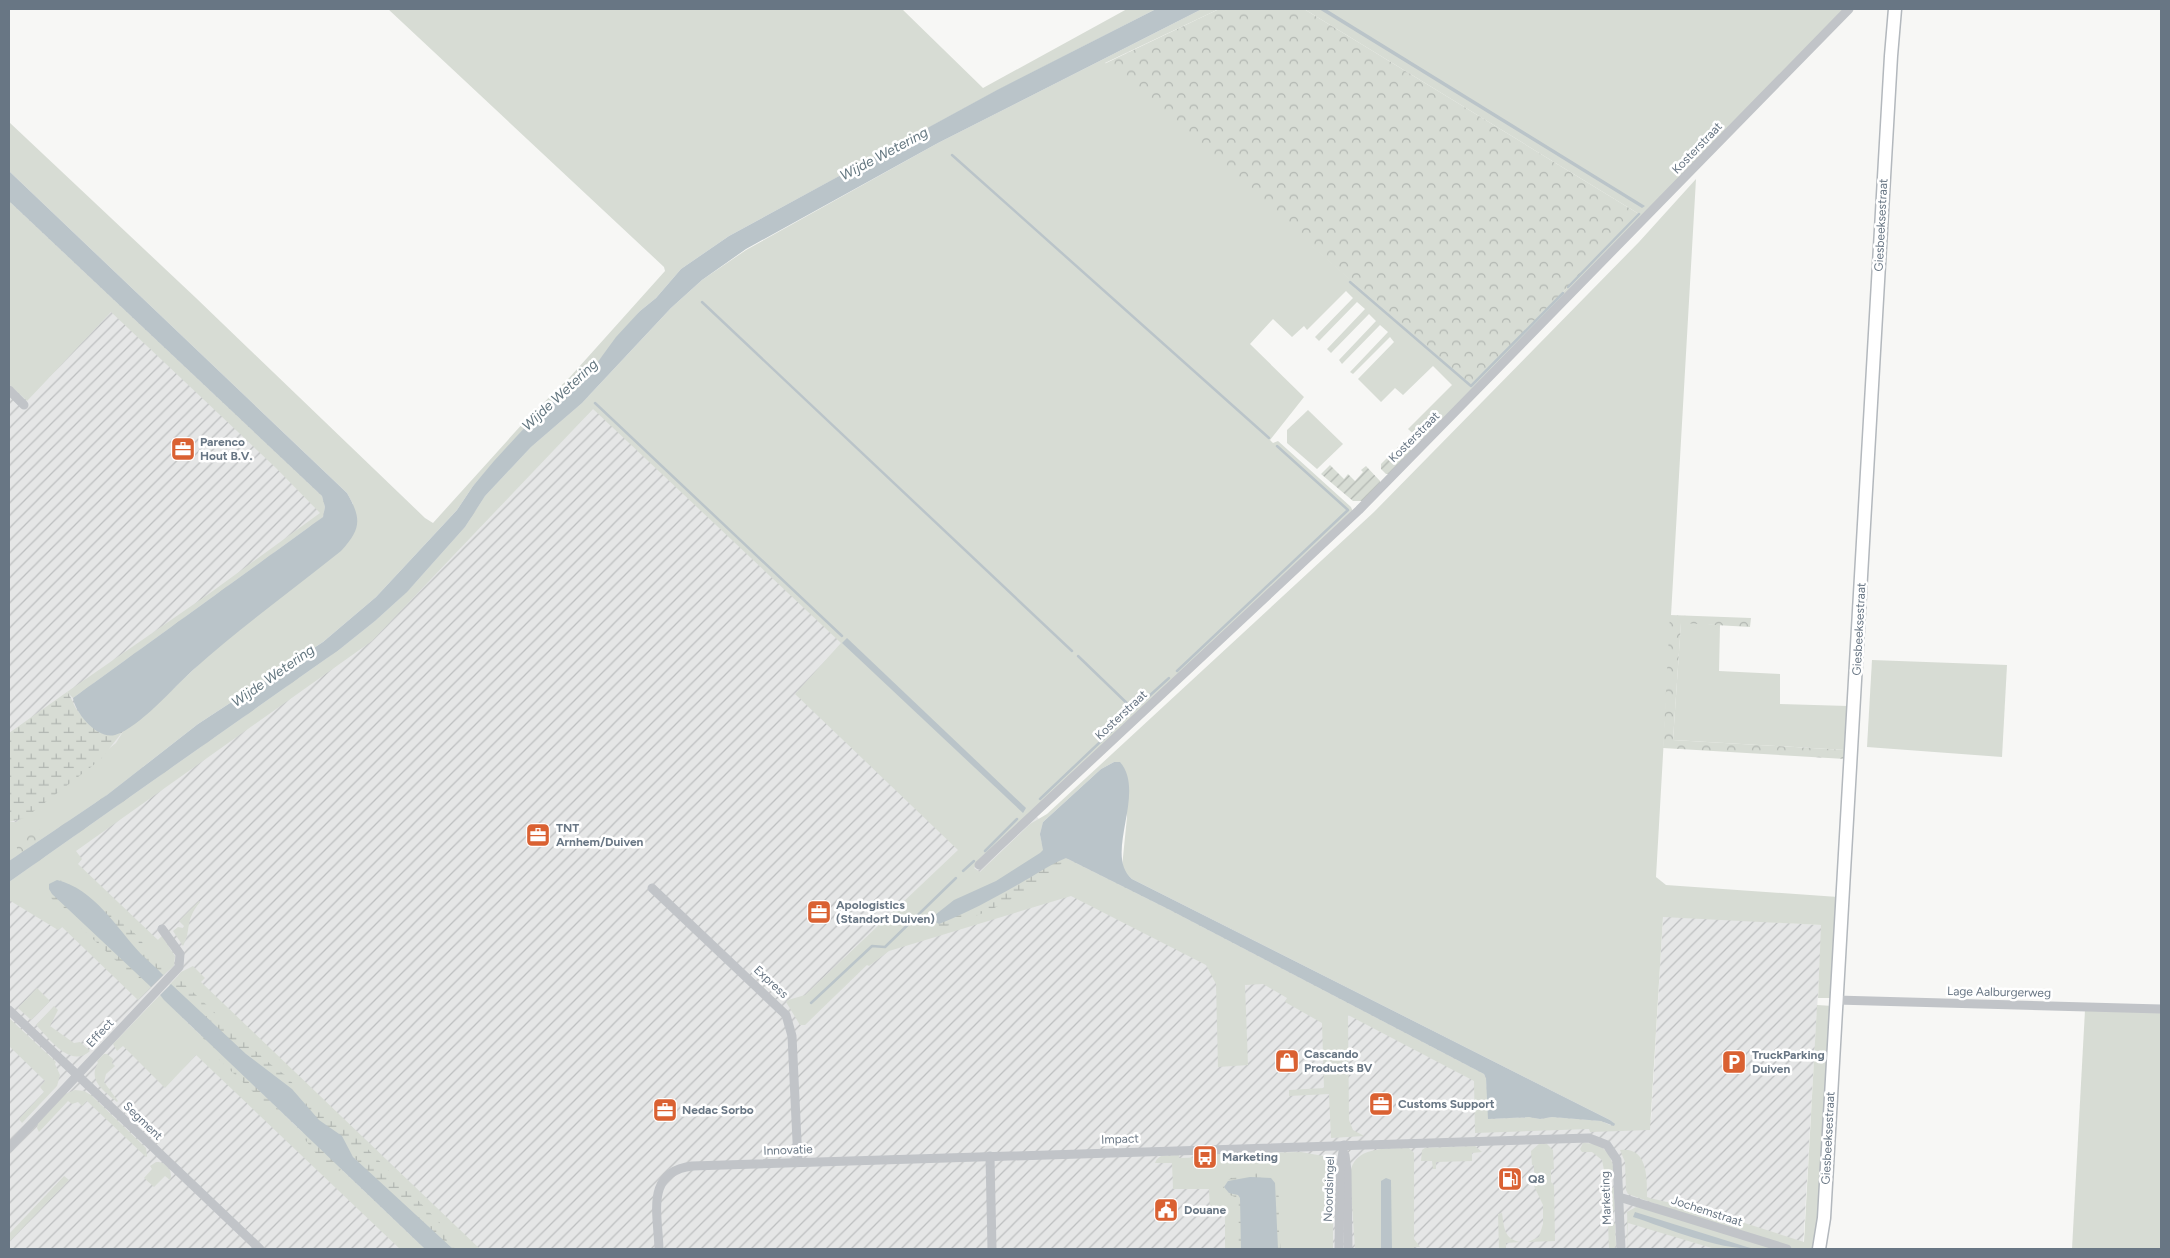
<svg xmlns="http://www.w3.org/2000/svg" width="2170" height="1258" font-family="Figtree,sans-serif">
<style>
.industrial{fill:url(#industrial-furrows)}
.grass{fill:#d7dcd4;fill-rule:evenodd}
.forest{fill:url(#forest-crowns)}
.wetland{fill:url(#wetland-marsh)}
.garden{fill:url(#garden-furrows)}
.water{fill:#bac4c9}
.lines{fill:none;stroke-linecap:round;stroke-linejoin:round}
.stream{stroke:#bac4c9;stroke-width:2.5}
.secondary-casing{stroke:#b3b8bd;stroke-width:15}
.street{stroke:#c1c4c8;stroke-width:9}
.secondary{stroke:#fff;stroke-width:12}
.labels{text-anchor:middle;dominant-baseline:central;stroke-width:5;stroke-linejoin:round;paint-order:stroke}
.street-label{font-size:12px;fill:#687684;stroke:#fff}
.poi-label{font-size:12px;font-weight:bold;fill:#687684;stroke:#fff;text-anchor:start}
.water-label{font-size:14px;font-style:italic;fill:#647780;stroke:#fff}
</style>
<defs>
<pattern id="industrial-furrows" width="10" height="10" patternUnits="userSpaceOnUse" patternTransform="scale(1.25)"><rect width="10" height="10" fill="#e5e6e6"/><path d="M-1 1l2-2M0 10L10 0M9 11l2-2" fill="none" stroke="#bdbfc0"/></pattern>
<pattern id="forest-crowns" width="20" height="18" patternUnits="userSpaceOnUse" patternTransform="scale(1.25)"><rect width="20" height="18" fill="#d7dcd4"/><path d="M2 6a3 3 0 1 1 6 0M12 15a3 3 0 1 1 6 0" fill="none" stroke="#b2b7b2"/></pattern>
<pattern id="wetland-marsh" width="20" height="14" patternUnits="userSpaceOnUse" patternTransform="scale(1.25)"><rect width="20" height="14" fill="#d7dcd4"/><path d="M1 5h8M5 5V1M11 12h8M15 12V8" fill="none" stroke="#b2b7b2"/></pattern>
<pattern id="garden-furrows" width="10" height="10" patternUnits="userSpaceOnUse" patternTransform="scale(1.25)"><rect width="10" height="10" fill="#d7dcd4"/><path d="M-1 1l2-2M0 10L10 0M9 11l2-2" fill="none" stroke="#b2b7b2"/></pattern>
</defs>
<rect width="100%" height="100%" fill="#f7f7f5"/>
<polygon class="industrial" points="9,189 339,496 341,531 121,699 146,776 335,645 581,391 595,401 1026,805 1075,858 1608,1121 1651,1120 1663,916 1822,925 1803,1249 9,1249"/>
<g class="grass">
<polygon points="388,9 902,9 983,88 1127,9 1156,9 996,91 729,236 681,269 656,298 640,311 597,363 557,399 539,412 473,486 457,510 376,597 323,642 198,724 107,795 9,861 9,822 16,822 116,743 124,730 153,708 194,669 353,504 347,493 9,171 9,122 196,298 425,518 433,523 525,421 570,377 665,271 664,267"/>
<path d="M1202,9h17l-114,54 366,323 168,-172 -335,-205h542l-420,431h-6l-12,-11 44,-44 -19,-19 -30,29 -8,-7 -14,14 -23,-23 36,-37 -4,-5 -37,37 -3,-2 38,-40 -8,-7 -38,39 -3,-4 37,-39 -7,-7 -38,39 -4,-4 38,-40 -8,-7 -38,39 -4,-4 38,-39 -7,-7 -39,39 -3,-4 -12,11 -19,-18 -23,25 54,53 -34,43 3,3 5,-2 73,66 2,5 -379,356 6,4 50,-48 17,-10 327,-302 265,-270 57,-63 -40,698 10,8 172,12 -5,101h-15l3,-73 -158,-8 -13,213 -60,2 -1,-3 -114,4 -1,-52 -126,-66 1,105 4,10 11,6 -33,2 -2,-44 -40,2v-6l35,-2 -2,-65 -37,-21 2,-4 -24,-14 -18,1 3,80 -30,2 -2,-83 -10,-19 -135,-69 -182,55 -20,15 -2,-1 -62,60h-5l-14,-23 2,-2 17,-5 153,-145 -163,-156 46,-51 -248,-234 -221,232 -296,210 6,8 -4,5 80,76 4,-4 13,20 -1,10 -11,9 -10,-12 -100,-82 98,106 -13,13 -76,-73 -4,3 -49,-30v-18l331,-233 35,-28 32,-29 58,-65 20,-31 46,-49 51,-44 89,-95 31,-28 44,-30 192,-107zM1114,762h6l7,55 -5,50 3,6 7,6 478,241 5,4 -3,2 -11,-5 -49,-4 -12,2 -11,-2 -40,2 -3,-41 -2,-4 -314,-164 -104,-52 -22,-5 -4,-19 3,-12 58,-53z"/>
<polygon points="9,201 322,496 325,507 323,517 73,698 67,692 210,593 320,513 276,468 111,312 27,401 9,384"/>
<polygon points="1308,410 1343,444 1317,469 1287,443 1287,430"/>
<polygon points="1681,622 1720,625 1719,671 1780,674 1780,704 1848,706 1845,750 1673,740"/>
<polygon points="1872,660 2007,665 2002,757 1867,747"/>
<path d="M199,901l1,1c-16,19 -8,28 -17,44l-10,-15 5,-4 5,1 1,-2 -5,-5z"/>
<polygon points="193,966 205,978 201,982 480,1249 453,1249 171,984 181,972"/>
<polygon points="37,988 50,1001 31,1020 18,1008"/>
<polygon points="160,995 190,1025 425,1249 400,1249 196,1055 165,1088 123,1046 117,1051 113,1044"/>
<path d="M1817,1005l16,1 -13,207 -7,36h-20l-98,-31 -67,-24 -2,-4 -1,-28 -5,-12c28,-4 27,28 27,47 9,3 28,7 38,7l119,38z"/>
<path d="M54,1006l4,4 -8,16 24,17 6,-1 10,9c-20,18 -41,-13 -54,-26z"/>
<polygon points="2085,1010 2161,1012 2161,1249 2072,1249"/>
<polygon points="9,1018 56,1062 55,1064 60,1075 57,1086 22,1123 19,1119 44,1092 40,1087 45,1081 9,1046"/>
<path d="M104,1054h3l6,5 -1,4 3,3 -9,8 -2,8 14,19 -1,1c-12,-10 -30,-22 -19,-39l-1,-2z"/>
<polygon points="75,1090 84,1091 91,1095 146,1148 147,1156 146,1157 87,1101 82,1106 78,1102 72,1104 68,1101 39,1132 37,1128 38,1123 65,1094"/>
<path d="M1583,1143c19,-1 30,11 31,30l-9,2 -3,-15 -10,-8h-10l-2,-3z"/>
<polygon points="1539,1144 1547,1144 1553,1150 1554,1169 1551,1170 1551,1182 1554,1185 1555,1241 1528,1242 1539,1237 1543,1224 1543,1205 1534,1186 1534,1165 1532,1165 1531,1151"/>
<polygon points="1475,1146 1482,1152 1472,1153 1472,1161 1436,1162 1436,1169 1433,1169 1432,1161 1421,1161 1422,1150 1425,1148"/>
<path d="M1409,1148l5,5v86l6,8h-6v2h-59l-5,-74c3,-30 36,-26 59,-27z"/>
<polygon points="1301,1152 1323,1156 1330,1164 1333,1173 1333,1249 1225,1249 1225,1212 1210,1212 1209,1189 1173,1189 1172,1163 1155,1163 1157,1159 1161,1156 1179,1155 1179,1158 1214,1157 1215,1154"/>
<path d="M156,1162c9,-1 18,9 14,18l-5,-4 -11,11 -10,-9 8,-9 -2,-3z"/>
<polygon points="64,1176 69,1180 9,1242 9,1234"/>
<polygon points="1609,1188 1614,1188 1615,1210 1609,1213 1608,1203 1601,1203 1601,1192"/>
<polygon points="1636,1207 1641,1207 1779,1249 1715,1249 1628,1223 1628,1249 1627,1212"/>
<path d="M1502,1213c2,14 2,27 19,29l-15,1v6h-7l-1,-35z"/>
<polygon points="1610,1221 1615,1224 1616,1245 1614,1249 1609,1249 1608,1222"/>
</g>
<g class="forest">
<polygon points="1219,9 1304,9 1639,214 1471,386 1104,64"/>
<polygon points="1670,615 1751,618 1750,627 1681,623 1673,740 1845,750 1845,759 1663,748"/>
<polygon points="35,828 49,833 18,855 16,842"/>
</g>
<g class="wetland">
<path d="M67,692c5,6 6,12 10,18 10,14 22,19 37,25l10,-5 -24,30 -75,58 -16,4v-89z"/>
<path d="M1066,858l2,3c-10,2 -32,23 -43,30 -25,16 -53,28 -81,36l-5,-1 -3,-4 5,-1 106,-58z"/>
<polygon points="62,878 71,880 106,908 141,939 144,947 169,969 163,975 60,881"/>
<polygon points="50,891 151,987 147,990 57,905 48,894"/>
<polygon points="177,977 250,1046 275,1068 288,1077 303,1098 313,1108 330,1116 355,1136 440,1223 447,1241 456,1249 449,1249 263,1071 169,985"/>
<polygon points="202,1036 215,1045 289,1120 274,1112 210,1051"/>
<path d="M301,1132l5,1 33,32 2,4 -3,4c-12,-6 -27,-26 -36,-37z"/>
<path d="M1257,1173l17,4 4,8 -1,4 3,13 -2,20 3,27h-6v-26l-4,-24v-16c-11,-3 -37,-5 -44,4l4,5 9,4 4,14 1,39h-8l1,-47 -3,-5 -10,-4 -3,-9 9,-6z"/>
</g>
<g class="garden">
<polygon points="1401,444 1406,444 1411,449 1411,453 1390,474 1386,474 1381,469 1381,464"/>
<polygon points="1330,465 1344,479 1348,474 1355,481 1363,472 1361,470 1366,466 1380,481 1380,484 1363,501 1353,501 1321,474"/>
</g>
<g class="water">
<polygon points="1156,9 1202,9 938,143 746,249 702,280 671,308 582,403 531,447 485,496 465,527 407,592 375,621 340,649 9,882 9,861 107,795 198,724 323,642 376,597 457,510 473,486 494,461 539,412 557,399 597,363 616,337 640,311 656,298 681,269 729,236 997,90"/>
<polygon points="1319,9 1326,9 1645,206 1642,208"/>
<path d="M9,171l338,322c15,26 14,36 -6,58 -49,39 -101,77 -148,119 -19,17 -54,58 -78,65 -17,5 -40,-22 -42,-37l250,-181 2,-10 -3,-11 -313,-295z"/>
<polygon points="847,638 1026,808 1023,813 842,643"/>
<path d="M1114,762h6c27,31 -17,93 12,117l478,241 5,4 -1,2 -13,-5 -49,-4 -12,2 -11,-2 -41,2 -2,-41 -2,-4 -314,-164 -104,-52c-17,7 -31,17 -47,26 -26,15 -52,29 -80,40l-3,-2 -1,-7 19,-15 42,-19 44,-28 3,-3 -3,-16 3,-12 58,-53z"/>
<path d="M57,880c37,9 59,47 84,74 7,7 15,13 22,21l-12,12 -99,-93 -3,-5v-5z"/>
<polygon points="171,984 246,1054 292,1089 319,1120 342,1136 353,1157 453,1249 425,1249 164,1000 160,995"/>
<polygon points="1250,1177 1271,1178 1275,1183 1278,1249 1241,1249 1240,1198 1238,1195 1229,1193 1224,1187 1228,1181"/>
<polygon points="1386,1178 1391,1180 1392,1249 1381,1249 1381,1181"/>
<path d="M1635,1212l112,35 8,2c-40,0 -85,-20 -122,-32z"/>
</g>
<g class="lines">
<g class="stream">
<polyline points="952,155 1269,438"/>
<polyline points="1350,282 1471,386 1563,293"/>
<polyline points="1568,287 1639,214"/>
<polyline points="702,302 1072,651"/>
<polyline points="595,403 842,636"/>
<polyline points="1078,656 1134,710"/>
<polyline points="1177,671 1348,510 1277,446"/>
<polyline points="1125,718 1169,678"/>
<polyline points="1040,799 1118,725"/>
<polyline points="985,851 1017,819"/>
<polyline points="963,871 974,861"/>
<polyline points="811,1003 872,946 885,947 956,878"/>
</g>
<defs>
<polyline id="secondary" points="1819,1249 1824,1218 1891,56 1895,9"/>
</defs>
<use href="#secondary" class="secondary-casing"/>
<g class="street">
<polyline points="9,390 24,405"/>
<polyline points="979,865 1359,510 1849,9"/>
<polyline points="652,888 786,1015 792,1036 798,1162"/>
<polyline points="1836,1000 2161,1009"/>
<polyline points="9,1010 260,1249"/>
<polyline points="9,1148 179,967 180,954 162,929"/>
<polyline points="1345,1155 1347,1171 1348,1249"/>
<polyline points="990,1156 992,1249"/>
<polyline points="1619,1197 1787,1249"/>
<path d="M659,1249c-1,-36 -14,-77 33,-83l897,-28 18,7 10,15 4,89"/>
<polyline points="1339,1249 1340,1171 1344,1145"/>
</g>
<use href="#secondary" class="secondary"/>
</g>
<defs>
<symbol id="office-square" viewBox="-11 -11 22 22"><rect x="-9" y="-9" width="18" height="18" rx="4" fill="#da6132" stroke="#fff"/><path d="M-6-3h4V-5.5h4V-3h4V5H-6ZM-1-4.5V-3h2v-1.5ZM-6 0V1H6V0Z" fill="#fff"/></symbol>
<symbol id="shop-square" viewBox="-11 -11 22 22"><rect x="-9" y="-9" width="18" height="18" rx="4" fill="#da6132" stroke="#fff"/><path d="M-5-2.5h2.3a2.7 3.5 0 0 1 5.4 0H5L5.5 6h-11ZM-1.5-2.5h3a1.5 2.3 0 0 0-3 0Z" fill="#fff"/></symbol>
<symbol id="parking-square" viewBox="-11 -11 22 22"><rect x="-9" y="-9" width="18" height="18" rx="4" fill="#da6132" stroke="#fff"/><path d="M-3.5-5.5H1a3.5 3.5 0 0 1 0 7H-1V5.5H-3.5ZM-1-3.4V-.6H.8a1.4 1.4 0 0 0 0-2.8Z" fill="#fff"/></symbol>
<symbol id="bus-square" viewBox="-11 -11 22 22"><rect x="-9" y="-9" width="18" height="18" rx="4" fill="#da6132" stroke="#fff"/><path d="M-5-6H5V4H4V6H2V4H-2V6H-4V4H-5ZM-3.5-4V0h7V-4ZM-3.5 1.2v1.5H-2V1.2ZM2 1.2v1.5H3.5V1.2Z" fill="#fff"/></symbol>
<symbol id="fuel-square" viewBox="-11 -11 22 22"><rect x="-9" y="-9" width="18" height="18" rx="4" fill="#da6132" stroke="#fff"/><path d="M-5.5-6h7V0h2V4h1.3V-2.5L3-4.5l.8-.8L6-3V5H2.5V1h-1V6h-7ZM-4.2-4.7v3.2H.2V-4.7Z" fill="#fff"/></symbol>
<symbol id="civic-square" viewBox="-11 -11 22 22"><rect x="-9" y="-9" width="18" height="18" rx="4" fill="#da6132" stroke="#fff"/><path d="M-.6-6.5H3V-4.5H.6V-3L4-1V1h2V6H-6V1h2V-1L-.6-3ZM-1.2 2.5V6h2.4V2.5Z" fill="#fff"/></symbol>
</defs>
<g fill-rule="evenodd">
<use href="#office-square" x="169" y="435" width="28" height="28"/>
<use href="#office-square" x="524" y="821" width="28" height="28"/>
<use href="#office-square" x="805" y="898" width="28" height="28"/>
<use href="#shop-square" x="1273" y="1047" width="28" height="28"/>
<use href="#parking-square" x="1720" y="1048" width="28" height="28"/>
<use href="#office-square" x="1367" y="1090" width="28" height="28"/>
<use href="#office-square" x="651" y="1096" width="28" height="28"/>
<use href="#bus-square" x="1191" y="1143" width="28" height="28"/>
<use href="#fuel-square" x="1496" y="1165" width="28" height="28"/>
<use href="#civic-square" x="1152" y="1196" width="28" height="28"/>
</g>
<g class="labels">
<g class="street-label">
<text transform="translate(1697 148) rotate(-46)">Kosterstraat</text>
<text transform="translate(1881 225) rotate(-87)">Giesbeeksestraat</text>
<text transform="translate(1414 437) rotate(-45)">Kosterstraat</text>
<text transform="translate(1859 629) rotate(-87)">Giesbeeksestraat</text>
<text transform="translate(1121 715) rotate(-43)">Kosterstraat</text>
<text transform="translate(771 982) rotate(43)">Express</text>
<text transform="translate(1999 992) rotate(1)">Lage Aalburgerweg</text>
<text transform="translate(100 1033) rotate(-47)">Effect</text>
<text transform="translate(143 1121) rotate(44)">Segment</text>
<text transform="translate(1828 1138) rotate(-87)">Giesbeeksestraat</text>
<text transform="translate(1120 1139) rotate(-2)">Impact</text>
<text transform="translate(788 1150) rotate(-2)">Innovatie</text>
<text transform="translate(1329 1189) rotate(-88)">Noordsingel</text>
<text transform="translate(1606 1198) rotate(-92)">Marketing</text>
<text transform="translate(1707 1211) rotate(18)">Jochemstraat</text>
</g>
<g class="poi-label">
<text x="200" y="442">Parenco<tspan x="200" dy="14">Hout B.V.</tspan></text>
<text x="556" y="828">TNT<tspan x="556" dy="14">Arnhem/Duiven</tspan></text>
<text x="836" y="905">Apologistics<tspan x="836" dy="14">(Standort Duiven)</tspan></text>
<text x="1304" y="1054">Cascando<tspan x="1304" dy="14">Products BV</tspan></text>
<text x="1752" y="1055">TruckParking<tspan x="1752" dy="14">Duiven</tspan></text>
<text x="1398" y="1104">Customs Support</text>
<text x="682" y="1110">Nedac Sorbo</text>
<text x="1222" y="1157">Marketing</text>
<text x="1528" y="1179">Q8</text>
<text x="1184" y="1210">Douane</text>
</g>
<g class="water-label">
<text transform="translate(884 154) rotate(-28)">Wijde Wetering</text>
<text transform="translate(560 395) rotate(-43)">Wijde Wetering</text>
<text transform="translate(273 676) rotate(-35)">Wijde Wetering</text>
</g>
</g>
<rect width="2170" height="1258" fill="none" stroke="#687684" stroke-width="20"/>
</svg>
